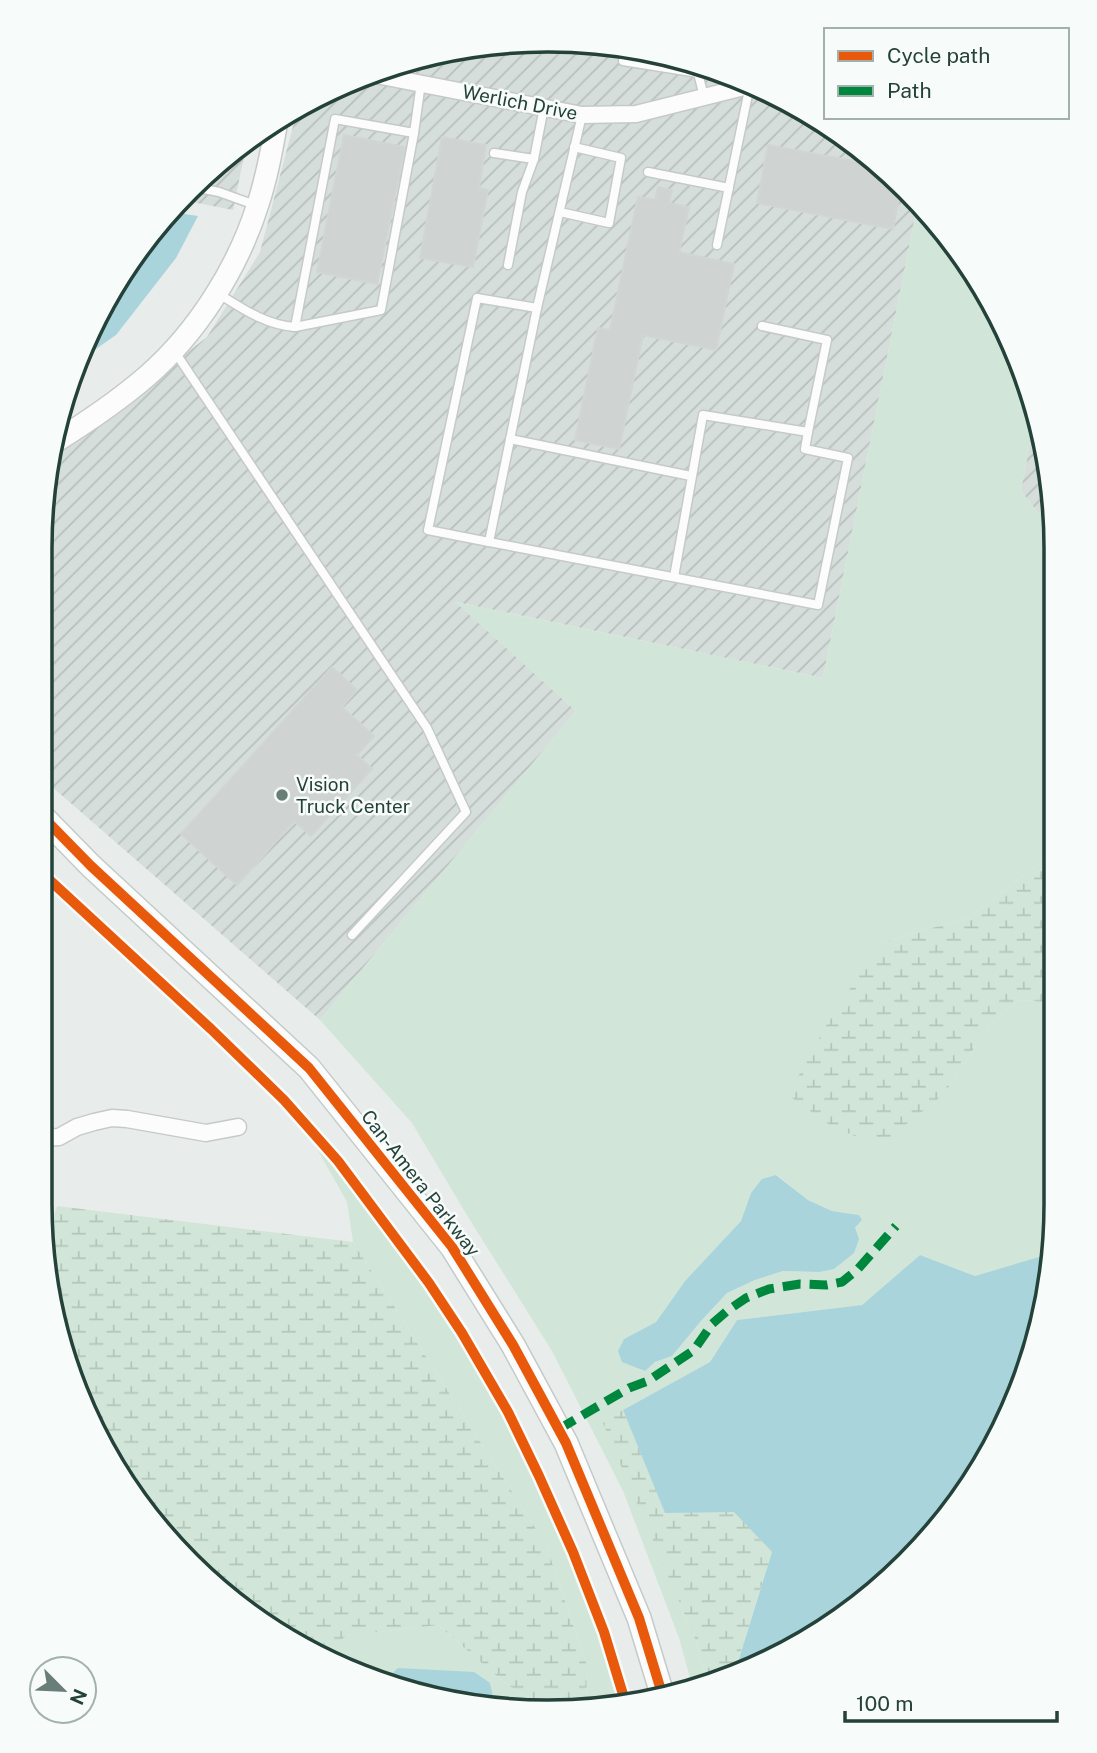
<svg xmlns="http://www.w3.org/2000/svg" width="1097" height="1753" font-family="'Public Sans',sans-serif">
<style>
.industrial{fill:url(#industrial-furrows)}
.green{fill:#d1e6d8;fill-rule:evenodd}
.wetland{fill:url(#wetland-marsh)}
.water{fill:#a9d4db}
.building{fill:#cfd4d2;stroke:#d1d6d4;stroke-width:2}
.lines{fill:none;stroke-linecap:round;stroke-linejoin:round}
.service-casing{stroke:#c5cac8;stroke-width:11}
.minor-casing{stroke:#c5cac8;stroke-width:19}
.tertiary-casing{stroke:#c5cac8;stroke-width:24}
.secondary-casing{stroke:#c3cbc8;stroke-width:26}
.service{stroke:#fcfcfc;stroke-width:8}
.minor{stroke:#fcfcfc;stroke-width:16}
.tertiary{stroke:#fcfcfc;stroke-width:21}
.secondary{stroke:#fcfcfc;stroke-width:23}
.quiet{stroke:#00873e;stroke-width:9;stroke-dasharray:18 9;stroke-linecap:butt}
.cycleway-casing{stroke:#f7fbf9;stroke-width:15}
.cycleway{stroke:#e8590c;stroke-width:10}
.poi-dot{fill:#697e78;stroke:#f7fbf9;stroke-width:2.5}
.labels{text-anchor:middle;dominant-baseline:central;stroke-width:5;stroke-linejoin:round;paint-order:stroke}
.street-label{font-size:19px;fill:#24423a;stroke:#f7fbf9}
.poi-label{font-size:19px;fill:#24423a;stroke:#f7fbf9;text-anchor:start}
.rim{fill:none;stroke:#24423a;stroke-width:3.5}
</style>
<defs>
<pattern id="industrial-furrows" width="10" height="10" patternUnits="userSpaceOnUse" patternTransform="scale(1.75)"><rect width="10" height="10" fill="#d6dedb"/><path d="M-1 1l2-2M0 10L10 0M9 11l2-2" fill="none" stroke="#b8c0bd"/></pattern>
<pattern id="wetland-marsh" width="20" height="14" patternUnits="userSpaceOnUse" patternTransform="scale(1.75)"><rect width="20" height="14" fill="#d1e6d8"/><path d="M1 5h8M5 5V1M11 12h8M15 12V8" fill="none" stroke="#b3c6ba"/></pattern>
</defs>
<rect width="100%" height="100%" fill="#e8edeb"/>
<g class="industrial">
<polygon points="582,41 680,58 774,93 858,146 918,202 823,678 456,602 576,711 320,1020 43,779 45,483 51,457 207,337 260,252 298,107 386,67 483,45"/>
<polygon points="247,142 233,210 182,200 214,166"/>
<polygon points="1036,409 1039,417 1056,515 1056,536 1021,491"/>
</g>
<g class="green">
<path d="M918,202l13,12 73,109 32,86 -15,82 35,45 -2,306 -16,22 -68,53 -89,26 63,151 46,-70 29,-24 35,3 -1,247 -6,5 -72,21 -55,-21 -58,50 -125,15 -27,42 -107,59 92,218 13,44 -15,6 -14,-51 -56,-147 -71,-140 -84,-134 -56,-94 -92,-103 256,-309 -121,-109 368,76zM777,1175l31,25 24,11 27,4 3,5 -43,52 -36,-1 -28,9 -28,13 -26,28 -29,35 -17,6 -11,9 -8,-4 -12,-28 32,-17 29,-41 56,-60 10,-28z"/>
<polygon points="311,1138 429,1283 539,1476 573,1552 604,1632 625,1701 587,1705 586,1663 546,1545 353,1242 347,1202"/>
<polygon points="438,1625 505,1683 545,1709 516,1712 496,1708 490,1683 385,1680 369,1672 367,1676 325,1654 345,1636"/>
</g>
<g class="wetland">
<polygon points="1054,842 1054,927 1048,932 1054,937 1054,1003 1019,1000 990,1024 944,1094 879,1146 831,1126 788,1095 832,1015 881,943 970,917 1038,864"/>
<polygon points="57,1206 353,1242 546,1545 586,1663 587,1705 545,1709 505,1683 438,1625 346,1636 325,1654 239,1607 126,1487 67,1367 46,1239"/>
<polygon points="623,1410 665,1512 734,1511 772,1552 738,1661 740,1668 708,1683 695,1639 602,1421"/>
</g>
<g class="water">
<polygon points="171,212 198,216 176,258 116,335 77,362 79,354 146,239"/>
<polygon points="776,1175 808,1200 832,1211 859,1215 862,1220 855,1228 859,1239 854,1253 834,1269 819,1272 783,1271 755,1280 727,1293 701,1321 672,1356 655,1362 645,1371 622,1362 618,1351 624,1339 656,1322 685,1281 741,1221 751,1193 762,1179"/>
<polygon points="1053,1250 1052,1270 1018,1399 951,1514 831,1627 740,1668 738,1662 772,1552 734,1512 665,1513 623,1410 710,1362 737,1320 862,1305 920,1255 975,1276 1046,1255"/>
<polygon points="398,1668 474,1672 490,1683 496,1708 385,1686 367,1676 369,1671 385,1680"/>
</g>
<g class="building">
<polygon points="344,135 405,147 377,284 317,272"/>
<polygon points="442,137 486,145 479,188 488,190 473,267 420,258"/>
<polygon points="768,145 880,166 901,186 893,229 757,203"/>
<polygon points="658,187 672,190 669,203 689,207 679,252 734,264 716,350 643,335 619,449 575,440 598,328 610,330 638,197 655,200"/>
<polygon points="332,667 357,690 342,707 374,736 357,755 372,769 311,836 294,821 237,885 181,834"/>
</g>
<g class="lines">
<defs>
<g id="service">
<polyline points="623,61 698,73 700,65"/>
<polyline points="698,73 704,97"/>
<polyline points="582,115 537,308 489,542 818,605 848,458 805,449 808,432"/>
<polyline points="494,153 534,159 544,107"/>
<polyline points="648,172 729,188"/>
<polyline points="194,187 219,192 255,205"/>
<polyline points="203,189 207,174"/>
<polyline points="560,212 609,223 621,158 574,147"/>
<polyline points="717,245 750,85"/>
<polyline points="508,265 522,192 534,159"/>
<path d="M219,294c24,15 47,31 76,33l86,-17 33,-177 7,-50"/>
<polyline points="295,327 335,119 414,133"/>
<polyline points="175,352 427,728 466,812 352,935"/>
<polyline points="510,439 691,476"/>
<polyline points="489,542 428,530 477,298 537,308"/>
<polyline points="674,577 703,415 808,432 827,340 762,326"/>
</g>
<g id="minor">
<polyline points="371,74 582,115 636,114 752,85"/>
<polyline points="41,1138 59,1137 77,1127 94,1122 112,1118 127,1119 206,1133 238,1127"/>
</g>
<path id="tertiary" d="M55,442c32,-20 63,-41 91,-65 51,-44 92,-109 112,-173 9,-27 14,-55 19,-83"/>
<polyline id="secondary" points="43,817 91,866 309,1068 452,1247 513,1345 566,1443 639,1618 663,1697"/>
</defs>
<use href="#service" class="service-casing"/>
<use href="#minor" class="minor-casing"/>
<use href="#tertiary" class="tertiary-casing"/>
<use href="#secondary" class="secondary-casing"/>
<use href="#service" class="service"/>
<use href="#minor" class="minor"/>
<use href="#tertiary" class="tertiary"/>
<use href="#secondary" class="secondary"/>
<polyline class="quiet" points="559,1429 629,1388 648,1381 694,1350 712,1324 727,1311 746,1298 769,1289 800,1284 826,1285 842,1282 857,1270 896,1226"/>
<defs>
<g id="cycleway">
<polyline points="43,817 91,866 309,1068 452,1247 513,1345 566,1443 639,1618 663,1697"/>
<polyline points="42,873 211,1029 284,1100 338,1161 429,1283 462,1333 508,1412 539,1476 573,1552 604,1632 625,1701"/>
</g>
</defs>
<use href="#cycleway" class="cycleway-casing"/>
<use href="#cycleway" class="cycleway"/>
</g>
<circle class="poi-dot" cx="282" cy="795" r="7"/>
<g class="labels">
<g class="street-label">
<text transform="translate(520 102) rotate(11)">Werlich Drive</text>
<text transform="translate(421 1183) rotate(52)">Can-Amera Parkway</text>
</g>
<g class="poi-label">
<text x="296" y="784">Vision<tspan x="296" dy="22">Truck Center</tspan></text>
</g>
</g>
<path d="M0 0H1097V1753H0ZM548 52H548A496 496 0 0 1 1044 548V1204A496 496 0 0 1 548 1700H548A496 496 0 0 1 52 1204V548A496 496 0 0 1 548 52Z" fill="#f7fbf9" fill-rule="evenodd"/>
<path class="rim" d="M548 52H548A496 496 0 0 1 1044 548V1204A496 496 0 0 1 548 1700H548A496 496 0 0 1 52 1204V548A496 496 0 0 1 548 52Z"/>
<rect x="824" y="28" width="245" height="91" fill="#f7fbf9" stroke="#a3b1ad" stroke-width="2"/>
<rect x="838" y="51" width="35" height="10" fill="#e8590c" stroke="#a3b1ad" stroke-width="2"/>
<text x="887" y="63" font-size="21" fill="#24423a">Cycle path</text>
<rect x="838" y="86" width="35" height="10" fill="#00873e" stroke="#a3b1ad" stroke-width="2"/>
<text x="887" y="98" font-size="21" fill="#24423a">Path</text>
<g transform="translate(63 1690) rotate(114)"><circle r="33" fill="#f7fbf9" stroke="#a3b1ad" stroke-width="2"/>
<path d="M0-5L12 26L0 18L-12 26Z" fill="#697e78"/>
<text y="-10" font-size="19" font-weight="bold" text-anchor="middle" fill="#24423a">N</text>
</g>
<path d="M845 1711v10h212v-10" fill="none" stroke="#24423a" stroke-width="3.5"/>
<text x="856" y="1711" font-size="21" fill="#24423a" stroke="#f7fbf9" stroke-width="5" paint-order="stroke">100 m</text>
</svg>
